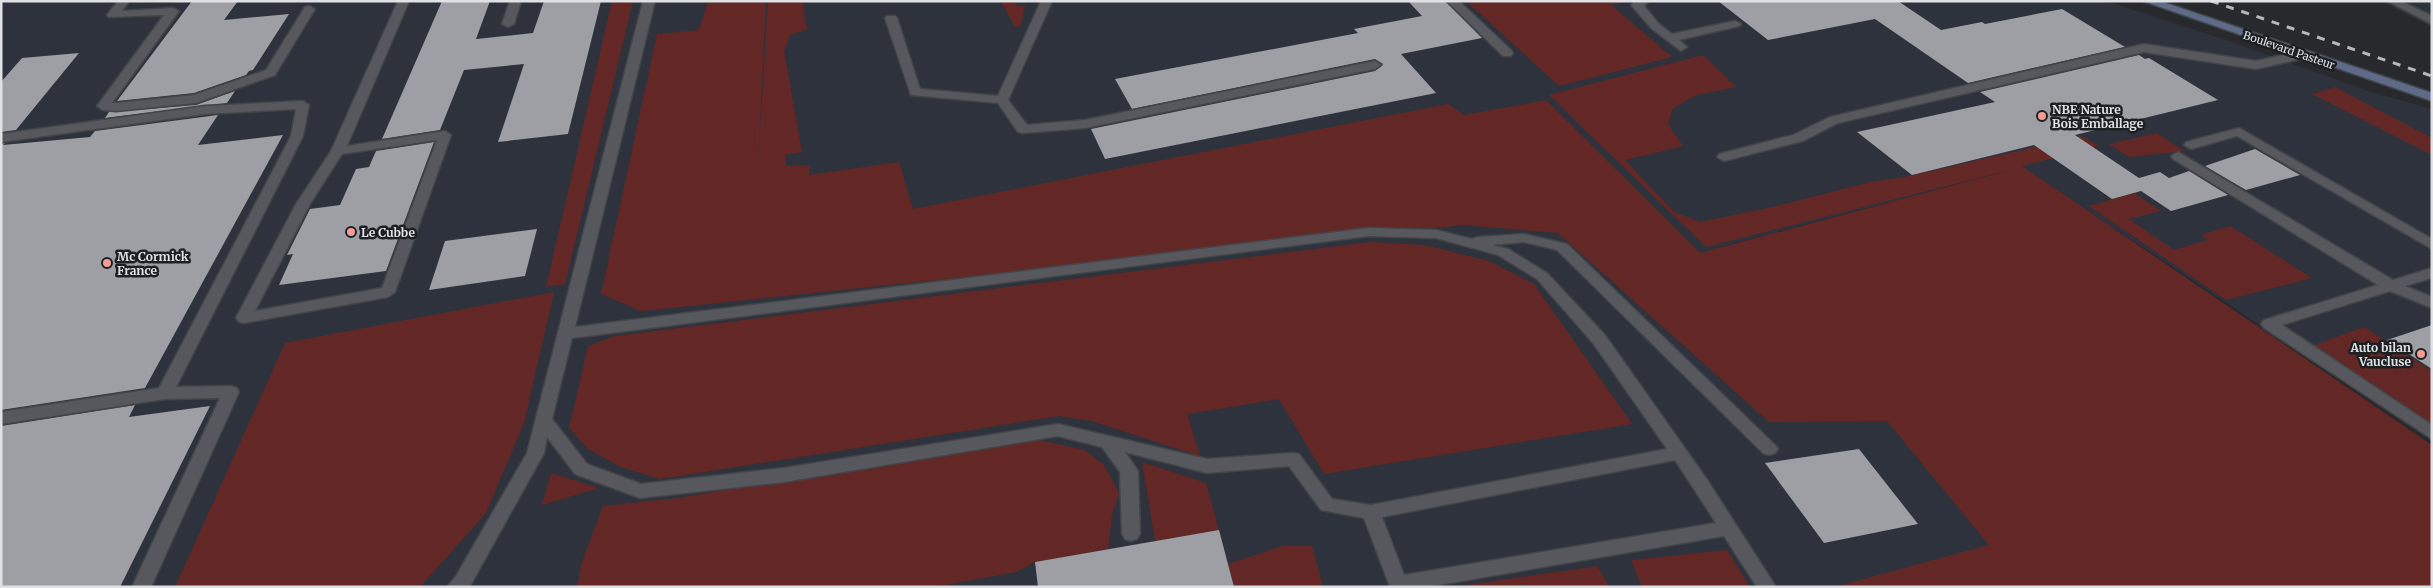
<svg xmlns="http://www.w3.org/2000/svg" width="2433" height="588" font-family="Merriweather,serif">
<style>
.built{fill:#2e323c}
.green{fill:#632825}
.building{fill:#9d9fa5}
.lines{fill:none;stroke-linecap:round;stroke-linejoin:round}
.lane-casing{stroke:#424447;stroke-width:3}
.secondary-casing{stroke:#424447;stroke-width:3}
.lane{fill:#56585d;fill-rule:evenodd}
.secondary{fill:#5d6b88;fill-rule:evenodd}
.rail{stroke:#b7b8bc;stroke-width:3;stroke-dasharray:8 8;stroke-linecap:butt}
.poi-dot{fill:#f59c94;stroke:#1d2023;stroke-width:2}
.labels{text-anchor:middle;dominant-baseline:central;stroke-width:5;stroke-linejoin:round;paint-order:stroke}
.far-street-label{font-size:11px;fill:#e0e1e4;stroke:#1d2023}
.poi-label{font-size:12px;font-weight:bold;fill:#e0e1e4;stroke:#1d2023;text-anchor:start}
</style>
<rect width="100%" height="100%" fill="#27292d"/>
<g class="built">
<polygon points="1,1 2106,1 2232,42 2371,92 2432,109 2432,439 2022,167 1721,247 2052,587 1,587"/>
<polygon points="2381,1 2432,1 2432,27"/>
</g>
<g class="green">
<polygon points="612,1 633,1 565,284 546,287"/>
<polygon points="708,1 766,1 758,165 768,1 803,1 805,23 808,29 790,35 784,51 802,152 785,155 786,166 810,165 809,175 899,162 913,209 1448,104 1464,115 1546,100 1700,253 2018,168 1706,247 1549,95 1703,55 1736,87 1696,95 1672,109 1668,124 1683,146 1625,160 1674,212 1700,222 1772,207 1871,182 1910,176 2082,136 2099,146 2022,166 2432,445 2432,587 1834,587 1989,545 1887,421 1769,422 1558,233 1463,225 641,311 601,294 657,34 699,30"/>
<polygon points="1001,1 1016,1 1016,6 1025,5 1021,26 1015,27"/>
<polygon points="1466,1 1629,1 1611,5 1672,57 1559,86"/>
<polygon points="2335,87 2432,138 2432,155 2312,94"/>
<polygon points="2157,133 2184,151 2129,157 2109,144"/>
<polygon points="2134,193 2161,211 2129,219 2174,250 2208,240 2201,235 2230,226 2312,278 2226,300 2089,206"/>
<polygon points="1370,242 1425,245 1489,261 1534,284 1632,424 1324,474 1279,399 1187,414 1200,456 1092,421 1059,416 660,479 621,467 588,449 569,428 588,346 615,336"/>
<polygon points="554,292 524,423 486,513 420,587 175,587 285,343"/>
<polygon points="2364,327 2432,371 2432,426 2312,346"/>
<polygon points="1039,440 1085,450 1104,465 1119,493 1112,515 1108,549 1035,562 1016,572 934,587 577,587 582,562 603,506 678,498 891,462"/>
<polygon points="1142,462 1206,483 1219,530 1155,541"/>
<polygon points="551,473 599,488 542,505"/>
<polygon points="1283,546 1312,546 1323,587 1234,587 1228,564"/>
<polygon points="1727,550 1750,587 1642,587 1631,560"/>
<polygon points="1597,566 1610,587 1453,587"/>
</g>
<g class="building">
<polygon points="192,1 238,1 224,20 289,14 253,70 249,71 246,75 194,93 117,101"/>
<polygon points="442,1 490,1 476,39 533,33 544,1 601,1 568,134 498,142 524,64 464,70 440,130 382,139"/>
<polygon points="1408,1 1445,1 1482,38 1401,54 1436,93 1105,159 1091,129 1375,71 1383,64 1375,59 1132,109 1115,79 1358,33 1354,29 1422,16"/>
<polygon points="1718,1 1898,1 1941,30 1982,22 1985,24 2062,9 2125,47 1968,83 1875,19 1768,40"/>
<polygon points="79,53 16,130 1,132 1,82 22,58"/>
<polygon points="2139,55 2145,59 2149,58 2218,100 2075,135 2139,178 2160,172 2169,178 2189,171 2228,195 2171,211 2141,191 2112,199 2034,145 1912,175 1857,132 1995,102 1980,92"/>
<polygon points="235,91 227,103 105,118 109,112 196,105"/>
<polygon points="218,115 198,145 283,135 145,388 1,410 1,144 5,143 3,145 90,137 95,131"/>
<polygon points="434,142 386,271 279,285 293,254 287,255 310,209 340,205 356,169 369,167 376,151"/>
<polygon points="2255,149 2300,175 2246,190 2205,166"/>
<polygon points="537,229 525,276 429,290 445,241"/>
<polygon points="2432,325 2432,369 2387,340"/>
<polygon points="135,405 129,417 210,406 120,587 1,587 1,426"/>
<polygon points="1859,449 1918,524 1824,543 1765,463"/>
<polygon points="1219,530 1234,587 1038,587 1035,562"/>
</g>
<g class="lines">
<defs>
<g id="lane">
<polygon points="118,1 129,1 122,11 173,8 179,11 112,103 116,103 194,95 266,70 305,7 309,6 315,9 275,75 196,103 116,111 103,110 97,106 164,15 109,17 107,15"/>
<path d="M398,1h11l-62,145 98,-15 6,4 -56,157 -7,5 -144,26 -5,-1 -3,-4 60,-114 35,-53zM437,140l-55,148 -127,23 55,-107 32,-50z"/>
<polygon points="510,1 521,1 514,24 508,27 502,24"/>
<path d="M643,1h12l-80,326 793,-99 68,2 36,9 6,-2 46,-3 43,10 208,201 3,4 -3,4 -6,2 -6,-2 -206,-203 -33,-8 -32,3 16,4 39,24 58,62 103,146 68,106h-19l-33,-51 -297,51h-37l-26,-69 -43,-8 -32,-44 -82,7 -82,-21 13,19 2,63 -3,5 -6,2 -6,-2 -3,-5 -2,-62 -18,-25 -44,-11 -274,46 -144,16 -65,-24 -28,-37 -3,16 -74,133 -23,1 9,-11 71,-123zM1368,236l68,2 62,17 39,24 56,64 74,106 -296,56 -39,-6 -33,-45 -6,-1 -86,6 -149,-35 -274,44 -143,16 -54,-20 -35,-45 20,-81zM1675,460l41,63 -312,52 -22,-58z"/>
<polygon points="1041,1 1052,1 1008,100 1027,125 1085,120 1375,61 1381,65 1375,69 1085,128 1023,133 1018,132 998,103 911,95 885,18 887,16 895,16 897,18 920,89 998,96"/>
<polygon points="1447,1 1459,1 1511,50 1513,53 1511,56 1503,56"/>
<polygon points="1635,1 1649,1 1644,6 1659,24 1672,34 1735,21 1741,24 1739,26 1679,40 1687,47 1681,51 1651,28 1631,5"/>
<polygon points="2387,1 2401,1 2432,16 2432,24"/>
<polygon points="2144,44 2256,61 2301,51 2307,55 2305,58 2256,69 2144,52 1838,123 1803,141 1724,161 1717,157 1719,154 1793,135 1830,117"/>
<polygon points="303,101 309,105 303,136 176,387 231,386 237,388 239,392 151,587 132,587 220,398 165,399 1,424 1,412 159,388 291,136 296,109 205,114 1,142 1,134 205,106"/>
<polygon points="2239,128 2432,239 2432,249 2237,136 2191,149 2184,145 2186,142"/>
<polygon points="2178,152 2393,280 2432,268 2432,278 2405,286 2432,297 2432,308 2390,291 2282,325 2432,425 2432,439 2264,328 2261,324 2264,320 2378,285 2173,159 2171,156"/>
</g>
<polygon id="secondary" points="2143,1 2160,1 2432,93 2432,101"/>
</defs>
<use href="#lane" class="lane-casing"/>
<use href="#secondary" class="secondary-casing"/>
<use href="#lane" class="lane"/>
<use href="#secondary" class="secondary"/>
<polyline class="rail" points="2211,1 2432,76"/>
</g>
<g class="poi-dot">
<circle cx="2042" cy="116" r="5"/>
<circle cx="351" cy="232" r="5"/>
<circle cx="107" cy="263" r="5"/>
<circle cx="2421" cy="354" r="5"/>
</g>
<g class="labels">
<g class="far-street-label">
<text transform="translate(2289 50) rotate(19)">Boulevard Pasteur</text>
</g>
<g class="poi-label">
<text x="2052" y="109">NBE Nature<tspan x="2052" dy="14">Bois Emballage</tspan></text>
<text x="361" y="232">Le Cubbe</text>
<text x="117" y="256">Mc Cormick<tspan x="117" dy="14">France</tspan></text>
<text x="2411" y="347" text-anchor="end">Auto bilan<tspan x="2411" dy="14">Vaucluse</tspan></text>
</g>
</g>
<rect width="2433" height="588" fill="none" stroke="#e0e1e4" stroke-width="5"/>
</svg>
